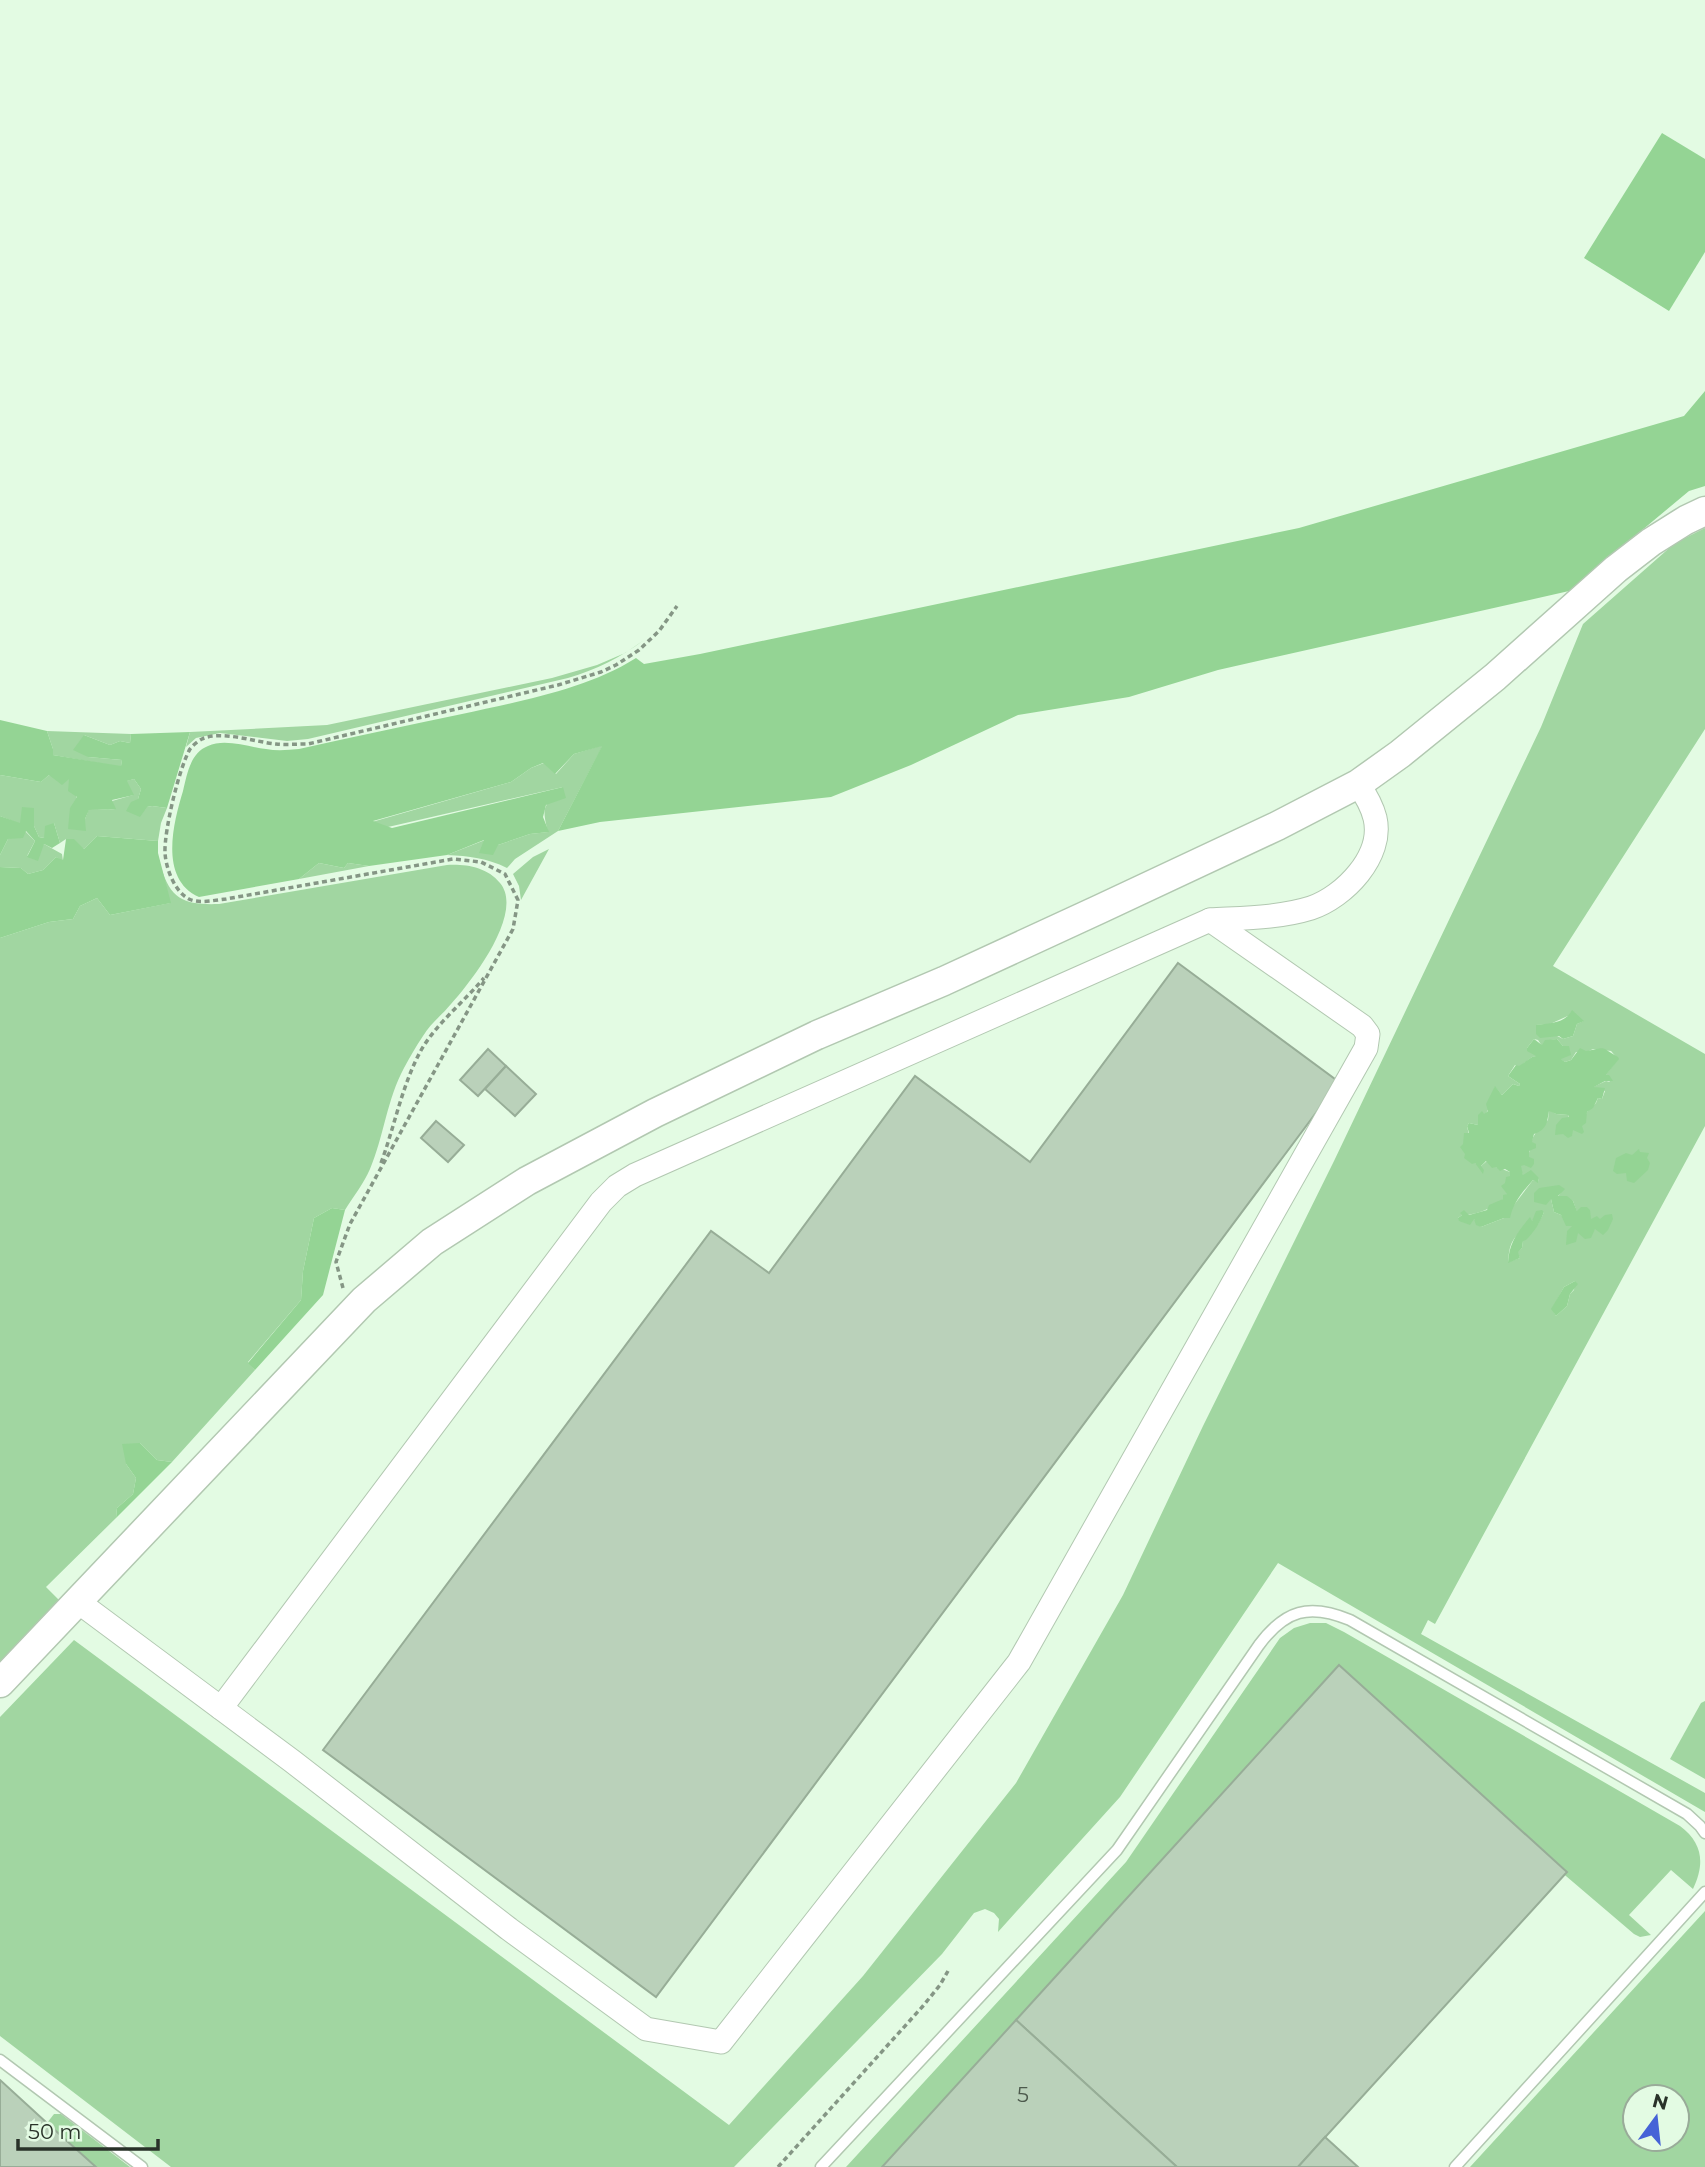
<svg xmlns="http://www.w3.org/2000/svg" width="1705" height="2167" font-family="Montserrat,sans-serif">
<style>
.green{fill:#a1d6a1;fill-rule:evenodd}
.forest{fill:#94d494}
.building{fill:#bad1ba;stroke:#97ad97;stroke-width:2}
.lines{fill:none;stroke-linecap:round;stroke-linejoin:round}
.service-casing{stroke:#b2c8b1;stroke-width:13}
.minor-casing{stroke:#b2c8b1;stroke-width:25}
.tertiary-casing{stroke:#b2c8b1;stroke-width:31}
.path{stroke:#859685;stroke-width:3.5;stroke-dasharray:5 3.5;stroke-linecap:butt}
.service{stroke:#fff;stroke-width:10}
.minor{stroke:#fff;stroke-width:23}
.tertiary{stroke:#fff;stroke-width:28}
.labels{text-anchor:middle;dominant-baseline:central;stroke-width:7;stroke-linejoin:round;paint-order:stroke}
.number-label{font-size:21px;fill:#4d5a4d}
</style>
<rect width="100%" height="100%" fill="#e3fbe3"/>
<g class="green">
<path d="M1705,528v201l-152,237 152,88v72l-270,498 -7,-4 -7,14 284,159v19l-427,-249 -158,234 -122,135 1,-13 -5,-6 -9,-4 -11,4 -32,41 -208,213h-563l-171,-131v-319l74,-77 655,485 134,-149 153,-193 107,-188 80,-169 131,-265 207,-434 42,-103 92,-81zM1570,1015l13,6 -6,3 -4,12 -10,3 -27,-14 14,-1zM1534,1039l4,1 4,6 9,-6 6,-1 6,7 6,1 -9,12 5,3 6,-2 5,-8 13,-1 4,-2 18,2 7,8 -13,17 5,6 -4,-1 -13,6 12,4 -3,8 -4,-1 -2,5 -9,9 -6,14 -9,3 -4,-14 -12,-1 -7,-4 -1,10c-4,4 -10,9 -13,14 -8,11 -2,24 -15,32l3,10 16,2 -1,4 -5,-2 -29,38 -23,9 -7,-8 -16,-1 4,-3c12,1 39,-9 45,-21 3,-5 3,-16 3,-22l-14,-5 -9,-6 -6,5 -6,-3 -8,-37 2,-3 9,2 10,-15 7,-23 7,8 11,-11 6,2 1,-2 -12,-8 7,-11 4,2 13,-10 6,-1 -11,-8zM1561,1192l-3,5 15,4 4,11 14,8h9l-5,9 -17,3 -17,-17 -7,-3 -3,-13zM1537,1211l7,1c-5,12 -11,20 -21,28l-1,8 -5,4 3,6 -12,4c2,-24 6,-21 18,-39l6,-1zM1575,1281l-1,9 -4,4 -3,12 -11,10 -4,-7 12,-22z"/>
<path d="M644,640c-23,17 -48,30 -76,38l-260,61 -21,2 -67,-8 -24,5 -10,9 4,-15 137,-7 225,-47 45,-13 28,-12z"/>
<polygon points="47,731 131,734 130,743 120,741 110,745 84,735 88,757 122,760 121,767 53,755 53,749"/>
<path d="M603,745l-45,86 -43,28 -8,9c-20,-10 -38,-12 -60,-13l38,-15 13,5 32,-11 18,-2c-7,-27 -4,-25 15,-45l-385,88 -4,-11 198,-42 139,-40 20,-14 13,-5 12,11 18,-20z"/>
<path d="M0,775l41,7 8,-7 20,3 16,41 4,-10c10,-1 17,2 26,0l-3,-8 21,-6 -7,-14 8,-2 7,10 -3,10 9,8 5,-1 15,2 -6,15 -3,18 -61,-5 -13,13 -18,-10 -6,4 -6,-20 -10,15 -5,-1 -5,-11v-17l-14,15 -20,-8z"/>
<polygon points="25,831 35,841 27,856 44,844 62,854 63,861 56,857 43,870 28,874 21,868 0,867 0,855 8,839"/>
<polygon points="549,849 521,900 519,886 513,874 533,857"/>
<polygon points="319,863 344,868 348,863 369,866 299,879"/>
<path d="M447,865c19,-1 40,2 53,18 25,30 -29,99 -49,121 -9,11 -21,20 -28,32 -7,10 -13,21 -19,32 -17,31 -20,68 -34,101 -6,14 -17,28 -25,41l-13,-2 -18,10 -11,53 -2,29 -53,62 7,8 -83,92 -15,-2 -17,-17 -14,21 10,14 -3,16 -16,14 -1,10 -70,69 15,15 -61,68v-732l49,-16 24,-3 7,-13 17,-8 13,17 60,-12 -9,-36c10,34 25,38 58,37z"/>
<path d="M1310,1623h16l18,9 336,194c23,17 25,38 13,63l-22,-19 -42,45 22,20 -11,2 -6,-3 -298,-254 -446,487h-44l280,-305 154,-224 14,-10z"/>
<polygon points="1705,1701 1705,1779 1670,1759 1701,1703"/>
<path d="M1705,1911v256h-235zM1677,2097v42h-42v-42z"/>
<polygon points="54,2114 61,2114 130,2167 96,2167 47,2123"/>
</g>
<g class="forest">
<polygon points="1662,133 1705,159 1705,252 1669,311 1584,258"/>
<path d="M1705,391v95l-16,5 -120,100 -351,79 -89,27 -111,18 -107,50 -80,32 -231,25 -42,9 44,-85 -28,8 -19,20 -12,-11 -12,5 -20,14 -138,39 19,7 171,-41 3,11 -20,7 -3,12 6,15 -19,2 -32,11 -5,10 -14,-2 5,-13 -37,15 -78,11 -21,-3 -4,5 -25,-5 -20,16 -100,18c-40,-18 -26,-73 -16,-106 4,-16 7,-38 25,-45 17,-8 40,1 58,3 11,2 22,1 33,0 54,-12 109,-24 163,-35 58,-13 123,-24 174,-56l8,6 56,-10 599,-126 385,-112z"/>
<path d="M0,720l47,11 6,18v6l68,11 1,-6 -34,-3 -15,-7 11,-15 26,10 10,-4 10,2 1,-9 59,-2 -23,76 -15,-2 -5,1 -7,10 -14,-6 5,-9 7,-3 3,-10 -7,-10 -7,2 7,14 -22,5 4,9c-10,2 -17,-1 -27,1l-4,9 1,12 -18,-2 2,-21 7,-11 -9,-6 1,-12 -7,6 -13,-10 -8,7 -41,-7z"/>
<polygon points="22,807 34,808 34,826 39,837 44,838 45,826 54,823 60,843 52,848 44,844 38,861 27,857 35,841 26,831 23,838 8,839 0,855 0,816 20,823"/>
<polygon points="97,836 158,841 158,853 171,903 110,915 97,898 80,906 73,919 49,922 0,938 0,867 21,868 28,874 43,870 56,857 63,860 66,839 74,839 84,849"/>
<path d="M1572,1010l12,11 -7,3 -4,12 -10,3 -4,-3 -19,2 -4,-4v-9c13,-2 29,-1 36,-15z"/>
<path d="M1534,1039l8,6 3,-5 12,-1 6,7h6l2,9 -10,4 4,3 6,-2 9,-12 6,3c22,-4 13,-5 32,6l1,2 -13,16h3l4,6h-8l-11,6 11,1 -3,11 -4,-1 -5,10 -6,4 -1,11 -4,3 2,6 -2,2 -9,-4 -1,6 -4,2 -5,-4 -8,1 1,-10 6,-7 7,-1 -1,-2 -12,-1 -7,-3c-2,11 -2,19 -15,23l-2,8 4,2v4l-7,3v6l5,2v5l-3,4 -7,-3 -3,1 2,9 8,-5 8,8 -1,5 -5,-3c-10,11 -20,23 -23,38h-6l-23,9 -5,-2 -2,-6 -4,6 -11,-4 -1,-3 4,-3 -2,-2 4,-3 5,5 18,-5 2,-5 14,-6v-4l4,-1 -6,-8 4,-3 1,-6 4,-1v-4l-5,-3 -5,2 -4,-4 -4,1 -6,-7 -5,5 3,4 -1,4 -8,-11 -3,1 -8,-6 1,-4 -5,-7 3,-3 1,-11h5l-2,-7 2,-3 9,2v-10l4,-4 2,3 4,-3 -2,-7 9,-18 7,9 11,-11 6,2 1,-2 -12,-8 8,-11 3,1 13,-9 4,-1 -9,-5v-3z"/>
<polygon points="1639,1149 1640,1152 1649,1153 1647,1158 1650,1163 1648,1170 1634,1183 1627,1181 1626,1173 1617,1174 1613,1171 1616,1158 1626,1153 1632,1155"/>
<polygon points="1559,1185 1565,1189 1558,1196 1567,1196 1573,1201 1577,1211 1581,1207 1587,1207 1590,1210 1591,1219 1597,1216 1600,1219 1605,1215 1612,1214 1613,1219 1608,1230 1603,1235 1595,1229 1591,1238 1585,1239 1578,1233 1576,1242 1566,1245 1567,1231 1572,1226 1566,1226 1561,1215 1554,1212 1551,1199 1546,1205 1534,1202 1534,1193 1539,1188"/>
<polygon points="332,1208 345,1210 323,1295 255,1370 248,1363 301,1300 303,1271 314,1218"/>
<path d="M1542,1210l2,2c-4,11 -10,20 -18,28l-3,1 -1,7 -4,4 2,6 -12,5c1,-21 10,-31 22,-46l2,4 4,-10z"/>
<polygon points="1575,1281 1578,1284 1570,1294 1567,1306 1556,1316 1551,1309 1564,1287"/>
<polygon points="140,1443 157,1460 172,1462 116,1518 117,1508 133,1494 136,1478 126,1464 122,1444"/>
</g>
<g class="building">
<polygon points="1178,963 1339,1082 656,1997 323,1750 711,1231 769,1273 915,1076 1030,1162"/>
<polygon points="488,1049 506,1066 478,1096 460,1080"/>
<polygon points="506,1066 536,1094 515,1116 485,1089"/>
<polygon points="436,1121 464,1145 448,1162 421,1138"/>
<polygon points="1339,1665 1567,1872 1298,2167 1177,2167 1016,2020"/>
<polygon points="1016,2020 1177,2167 882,2167"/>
<polygon points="0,2080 47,2123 96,2167 0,2167"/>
<polygon points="1325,2137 1358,2167 1298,2167"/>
</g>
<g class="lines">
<defs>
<g id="service">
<polyline points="0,2060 142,2167"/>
<path d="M821,2167l296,-317 142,-205c26,-35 50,-42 91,-25l337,194 13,12 5,7"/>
<polyline points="1455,2167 1705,1892"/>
</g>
<g id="minor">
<polyline points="77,1601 292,1761 509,1929 646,2029 721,2042 1019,1662 1366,1048 1368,1034 1362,1026 1210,920"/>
<path d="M221,1708l380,-506 16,-16 18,-11 575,-255c33,-2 69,-2 101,-12 33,-11 73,-52 64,-90 -3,-12 -10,-24 -17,-34"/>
</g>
<polyline id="tertiary" points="0,1683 364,1300 432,1242 527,1181 655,1113 817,1035 944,981 1100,909 1277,826 1358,784 1400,754 1495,677 1616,569 1651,542 1686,520 1705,511"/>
</defs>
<use href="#service" class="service-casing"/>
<use href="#minor" class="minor-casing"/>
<use href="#tertiary" class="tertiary-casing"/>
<g class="path">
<path d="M381,1163c13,-35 20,-73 37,-107 15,-30 44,-52 66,-78"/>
<path d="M343,1288l-7,-26 14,-38 163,-295 5,-29 -13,-26 -24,-12 -28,-3 -227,40c-11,1 -27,5 -37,0 -15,-8 -23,-31 -24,-46 -1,-22 14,-85 25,-104 3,-4 8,-8 12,-10 19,-9 53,3 74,5 10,1 21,0 32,0l250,-59 43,-13 15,-7 23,-15 20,-19 18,-25"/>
<polyline points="778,2167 923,2006 940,1985 948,1971"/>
</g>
<use href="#service" class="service"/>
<use href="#minor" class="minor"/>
<use href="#tertiary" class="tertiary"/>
</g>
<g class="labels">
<g class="number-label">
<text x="1023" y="2094">5</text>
</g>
</g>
<g transform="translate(1656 2118) rotate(15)"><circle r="33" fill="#e3fbe3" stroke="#99ab99" stroke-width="2"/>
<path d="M0-5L12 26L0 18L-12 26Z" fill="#4663d7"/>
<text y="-10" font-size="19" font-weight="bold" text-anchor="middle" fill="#293229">N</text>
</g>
<path d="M18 2139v10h140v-10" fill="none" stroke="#293229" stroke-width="3.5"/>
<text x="28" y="2139" font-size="21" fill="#293229" stroke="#e3fbe3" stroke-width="5" paint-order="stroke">50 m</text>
</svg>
